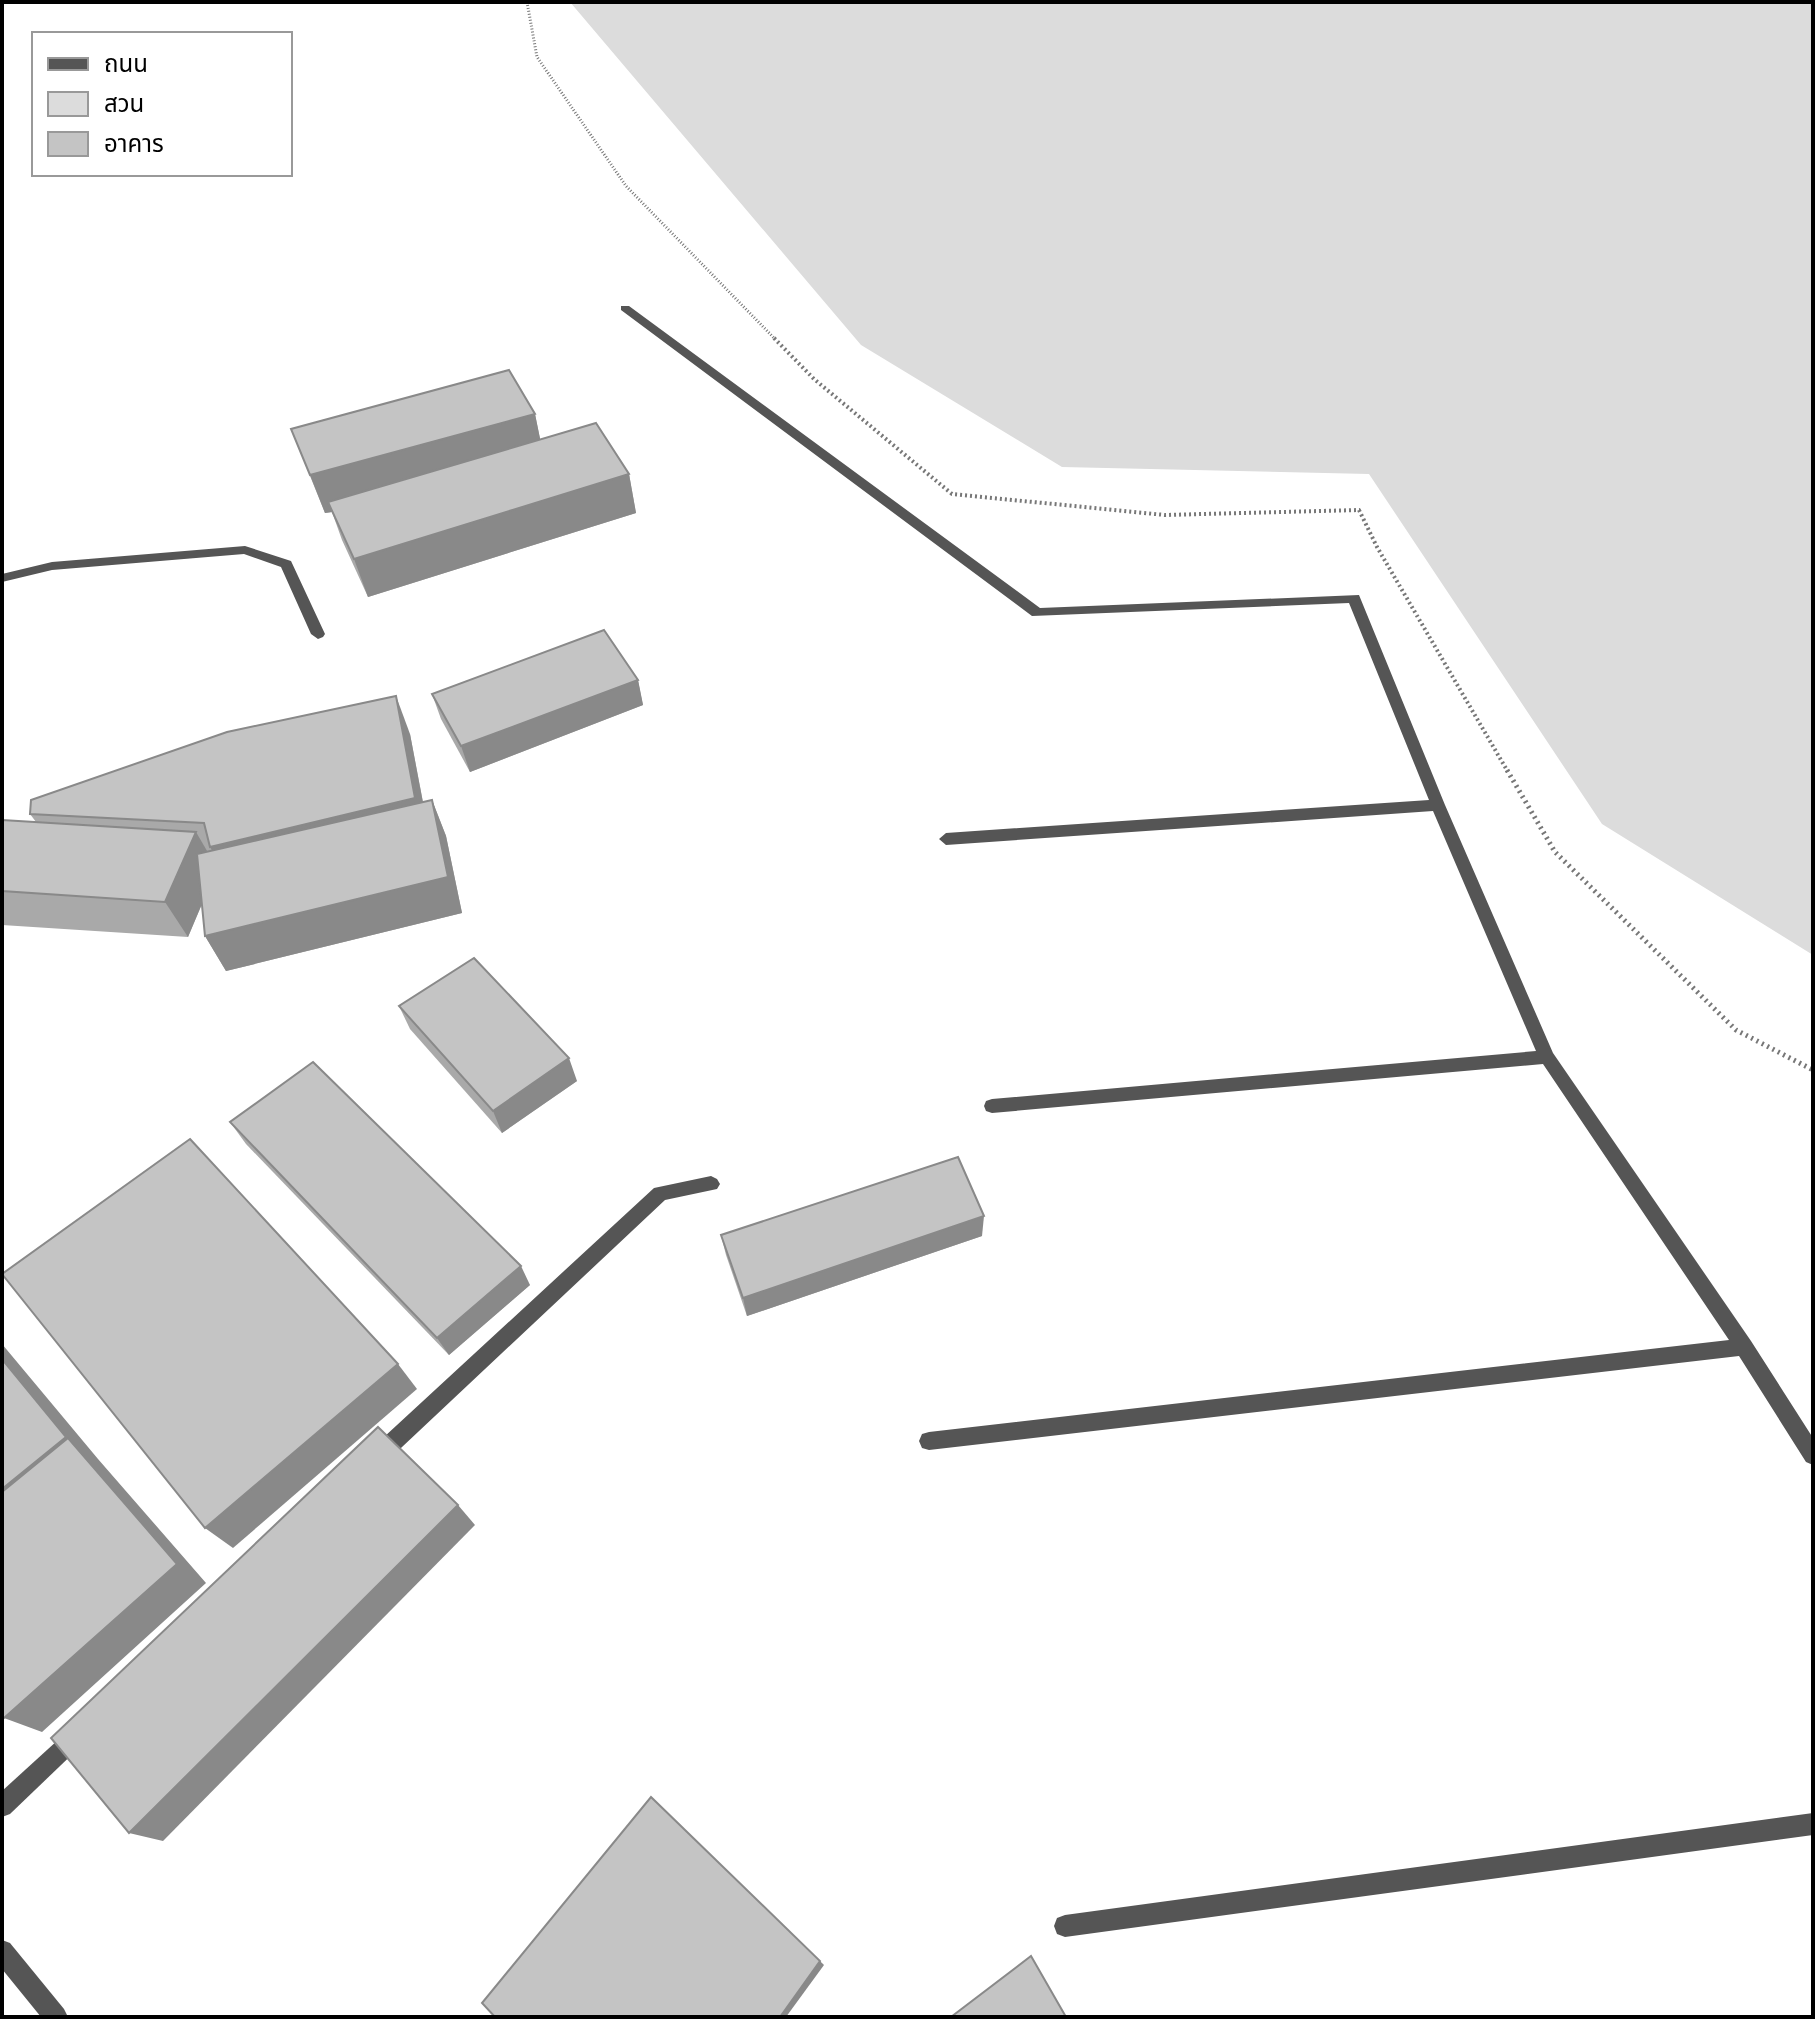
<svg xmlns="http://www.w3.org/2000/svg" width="1815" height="2019" font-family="Manrope,'Noto Sans Thai',sans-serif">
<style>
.green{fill:#dcdcdc}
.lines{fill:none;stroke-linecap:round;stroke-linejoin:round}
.path-far2{stroke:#777;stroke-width:3;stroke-dasharray:1 2;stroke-linecap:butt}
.path-far1{stroke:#777;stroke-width:4;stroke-dasharray:2 3;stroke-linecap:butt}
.path{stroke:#777;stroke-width:5;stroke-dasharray:2 4;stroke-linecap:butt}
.service{fill:#555;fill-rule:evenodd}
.minor{fill:#555;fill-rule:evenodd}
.tertiary{fill:#555;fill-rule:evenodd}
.wall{fill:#a9a9a9}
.shaded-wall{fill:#898989}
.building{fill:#c4c4c4;stroke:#898989;stroke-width:2}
</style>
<rect width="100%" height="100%" fill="#fff"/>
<polygon class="green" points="570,2 1813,2 1813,955 1602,824 1369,474 1062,467 861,345"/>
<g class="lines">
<polyline class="path-far2" points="527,2 537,57 626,186 776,340"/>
<polyline class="path-far1" points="774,338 814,379 952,494 1165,515 1359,510 1377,547 1508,772"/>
<polyline class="path" points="1507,770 1555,852 1736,1030 1813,1070"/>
<g class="service">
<polygon points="711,1176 717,1179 720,1184 717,1189 665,1200 385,1463 378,1466 371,1463 368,1456 371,1449 654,1188"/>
<polygon points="77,1725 84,1729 88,1736 84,1743 10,1814 2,1817 2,1791 70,1729"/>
</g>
<g class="minor">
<polygon points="621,306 629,306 1040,608 1359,595 1445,805 1553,1053 1751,1341 1813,1438 1813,1465 1806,1462 1739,1356 929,1450 922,1448 919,1441 922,1434 929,1432 1729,1340 1543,1064 992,1113 986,1111 984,1106 986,1101 992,1099 1536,1051 1433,811 946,845 939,839 946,833 1429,800 1349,603 1032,616 621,310"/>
<polygon points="245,546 291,561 325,634 323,637 318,639 311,634 281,567 244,554 52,570 2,582 2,574 52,562"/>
<polygon points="1813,1813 1813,1835 1065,1937 1057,1934 1054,1926 1057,1918 1065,1915"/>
</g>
<polygon class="tertiary" points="2,1940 10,1943 64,2009 68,2017 41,2017 2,1969"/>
</g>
<g class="wall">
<polygon points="535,414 540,439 629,474 636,513 368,597 342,540 332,512 325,513 291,429"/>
<polygon points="638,680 643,705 470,772 441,719 432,694"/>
<polygon points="410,734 423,802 432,800 446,836 462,913 226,971 205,936 202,904 188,937 2,925 2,820 36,822 30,814"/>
<polygon points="399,1006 577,1081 502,1133 410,1029"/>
<polygon points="230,1122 530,1285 449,1355 246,1144"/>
<polygon points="721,1235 982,1236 747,1316 726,1255"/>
</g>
<g class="shaded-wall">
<polygon points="535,414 543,453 328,502 332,512 325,513 310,475"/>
<polygon points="629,474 636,513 368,597 354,559"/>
<polygon points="638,680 643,705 470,772 461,746"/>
<polygon points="396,696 410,734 429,835 231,883 210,847"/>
<polygon points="432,800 446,836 462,913 226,971 205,936"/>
<polygon points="196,832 217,868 188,937 165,902"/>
<polygon points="569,1058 577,1081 502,1133 493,1111"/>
<polygon points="984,1216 982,1236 747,1316 743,1298"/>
<polygon points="521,1266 530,1285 449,1355 437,1338"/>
<polygon points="2,1344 98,1459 206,1583 42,1732 4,1718"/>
<polygon points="398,1364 417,1389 233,1548 205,1528"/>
<polygon points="458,1505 475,1525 163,1841 129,1833"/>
<polygon points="651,1797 824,1965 786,2017 780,2017"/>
</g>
<g class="building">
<polygon points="509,370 535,414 310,475 291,429"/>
<polygon points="596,423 629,474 354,559 328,502"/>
<polygon points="604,630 638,680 461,746 432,694"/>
<polygon points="396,696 415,798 210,847 204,823 30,814 31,800 227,732"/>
<polygon points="432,800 448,877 205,936 197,854"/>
<polygon points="2,820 196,832 165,902 2,891"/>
<polygon points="474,958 569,1058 493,1111 399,1006"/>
<polygon points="313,1062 521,1266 437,1338 230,1122"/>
<polygon points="190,1139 398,1364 205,1528 2,1274"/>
<polygon points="958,1157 984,1216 743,1298 721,1235"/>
<polygon points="2,1359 66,1437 2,1489"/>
<polygon points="378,1427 458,1505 129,1833 51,1738"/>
<polygon points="68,1438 177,1564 4,1718 2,1716 2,1492"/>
<polygon points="651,1797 820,1961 780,2017 495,2017 482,2003"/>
<polygon points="1031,1956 1066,2017 951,2017"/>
</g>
<rect width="1815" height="2019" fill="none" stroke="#000000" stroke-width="8"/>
<rect x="32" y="32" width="260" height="144" fill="#ffffff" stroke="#999999" stroke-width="2"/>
<rect x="48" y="58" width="40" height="12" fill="#555555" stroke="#999999" stroke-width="2"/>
<text x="104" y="72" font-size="24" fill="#000000">ถนน</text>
<rect x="48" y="92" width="40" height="24" fill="#dcdcdc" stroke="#999999" stroke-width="2"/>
<text x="104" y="112" font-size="24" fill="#000000">สวน</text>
<rect x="48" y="132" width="40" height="24" fill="#c4c4c4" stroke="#999999" stroke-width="2"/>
<text x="104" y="152" font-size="24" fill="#000000">อาคาร</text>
</svg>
